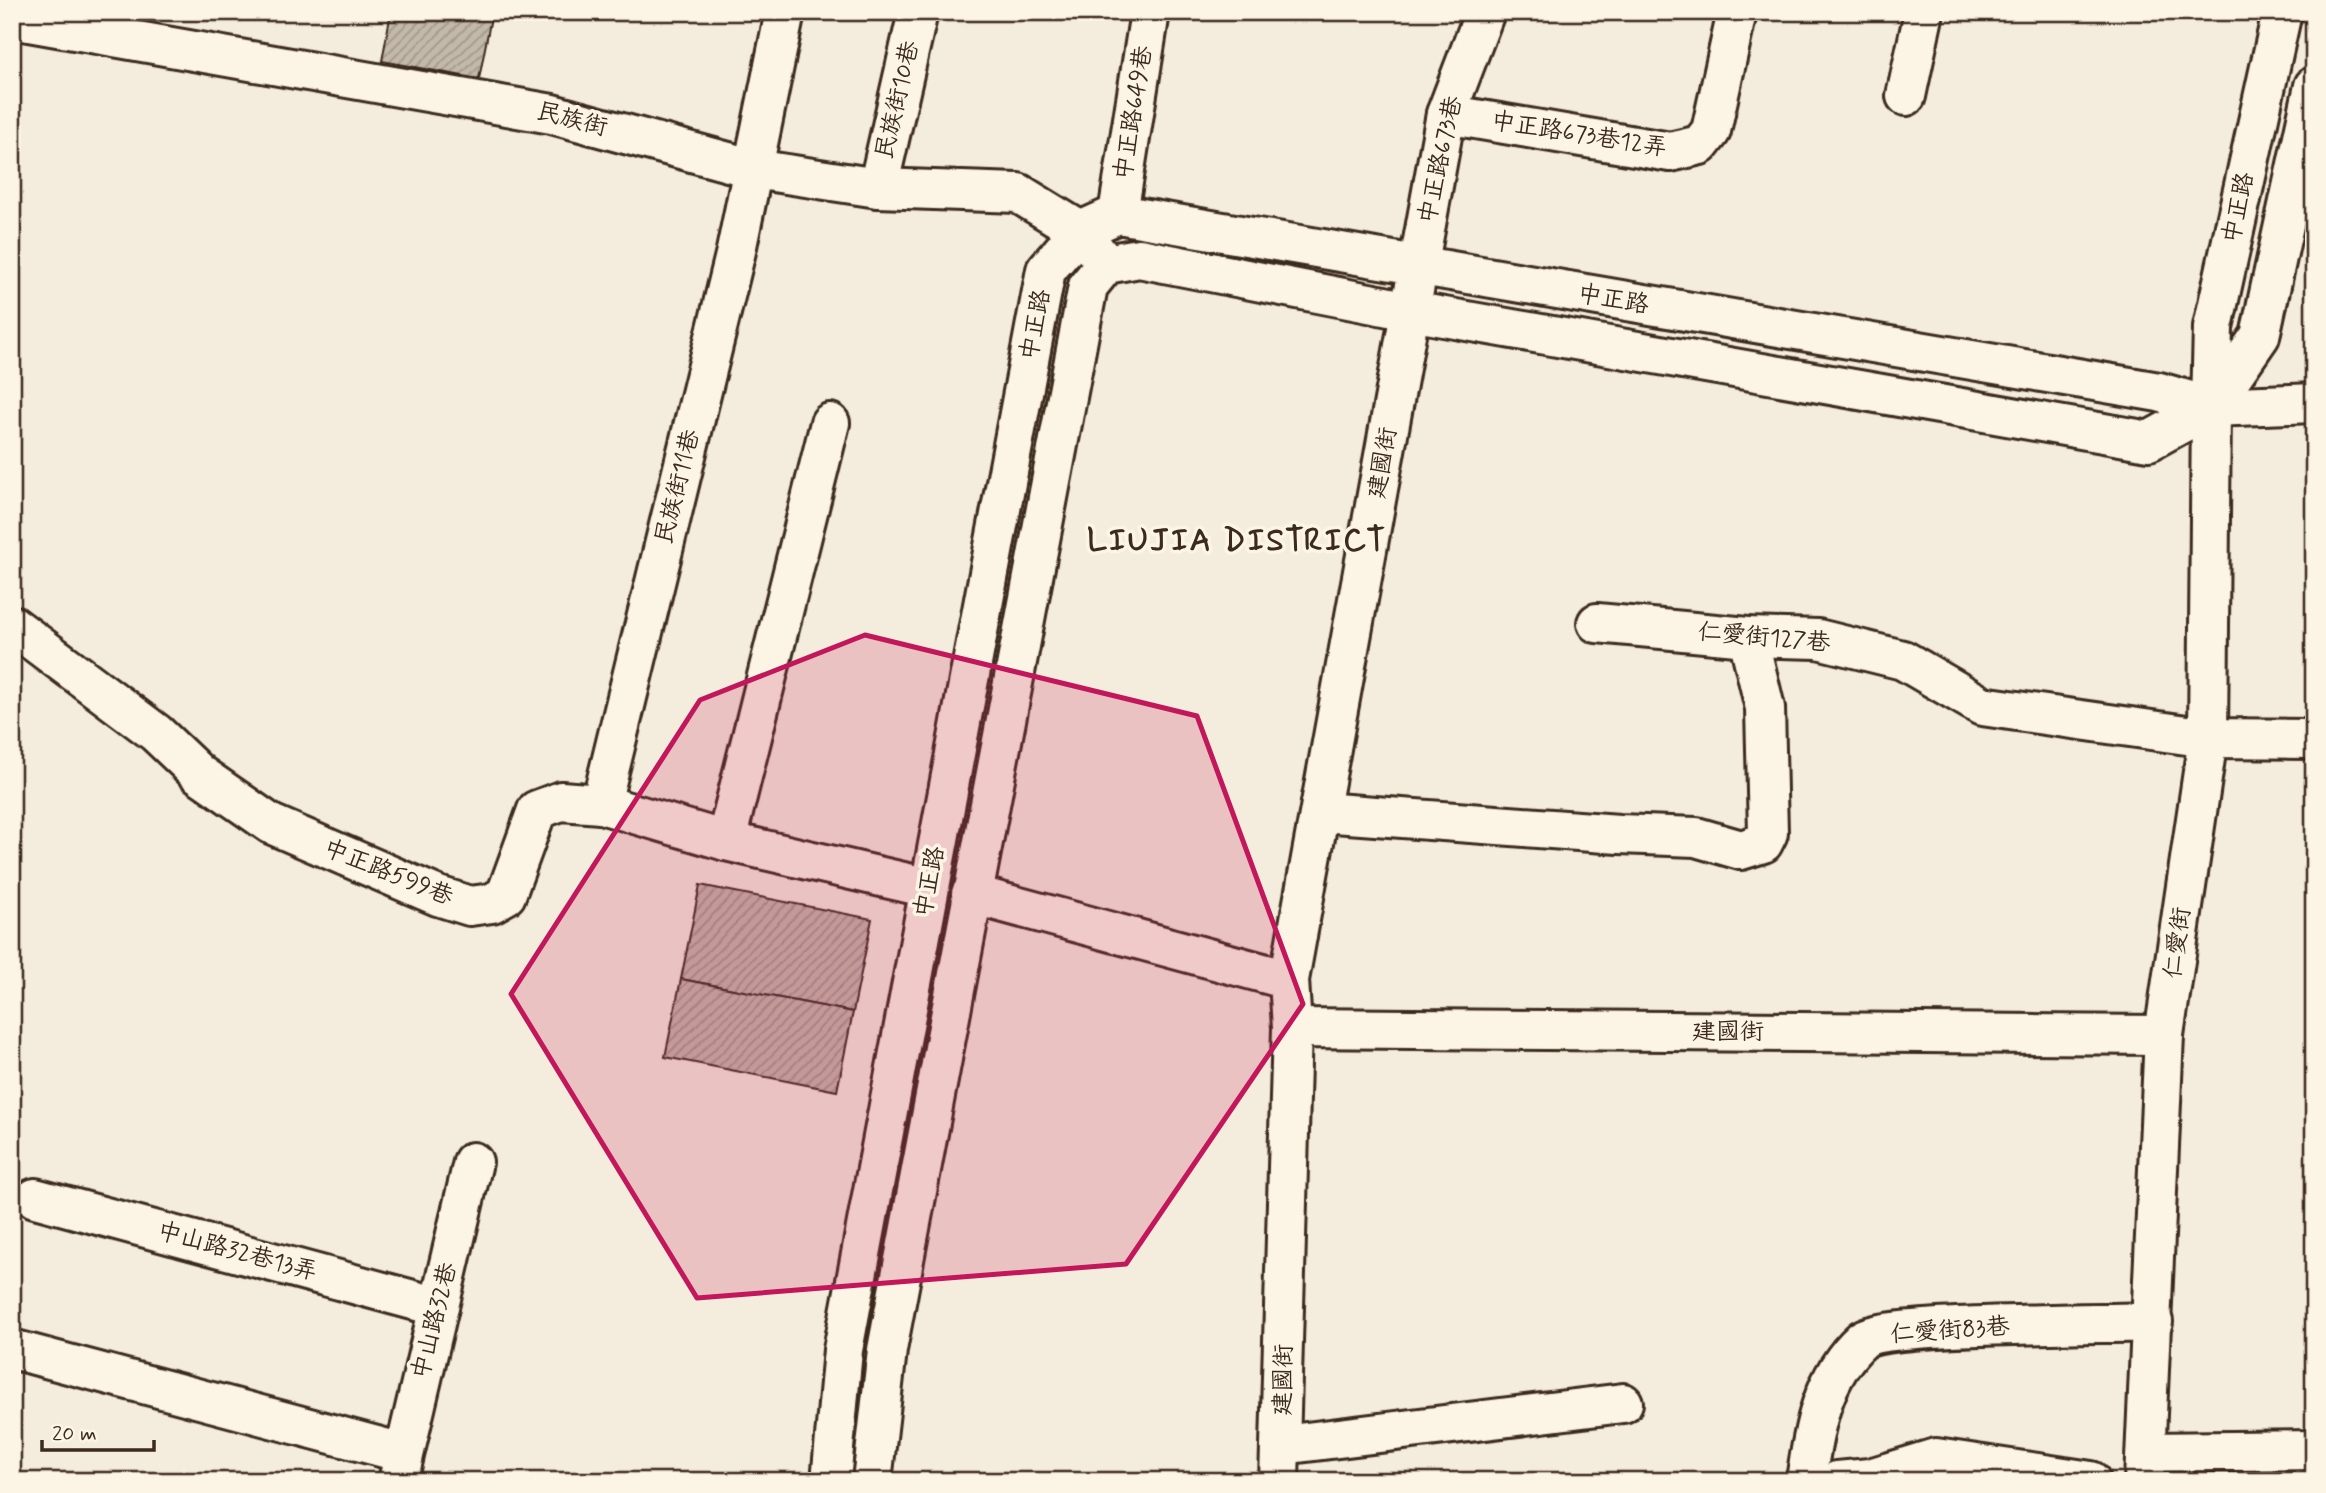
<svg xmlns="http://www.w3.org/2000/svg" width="2326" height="1493" font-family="Mynerve,'LXGW WenKai TC',sans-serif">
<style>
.building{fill:url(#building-hatch);stroke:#3b2a1e;stroke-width:2}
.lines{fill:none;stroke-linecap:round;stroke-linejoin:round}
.minor-casing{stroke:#3b2a1e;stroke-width:44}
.major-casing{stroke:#3b2a1e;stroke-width:44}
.minor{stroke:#fcf5e5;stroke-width:38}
.major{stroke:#fcf5e5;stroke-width:38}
.marked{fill:#c2185b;fill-opacity:0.2;stroke:#c2185b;stroke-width:5;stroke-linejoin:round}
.labels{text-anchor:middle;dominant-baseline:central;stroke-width:7;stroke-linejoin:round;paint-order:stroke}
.street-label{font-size:24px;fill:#3b2a1e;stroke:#fcf5e5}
.district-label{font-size:32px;font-weight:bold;letter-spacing:2px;fill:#3b2a1e;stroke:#fcf5e5}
</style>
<defs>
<pattern id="building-hatch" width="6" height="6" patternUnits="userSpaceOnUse" patternTransform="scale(1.75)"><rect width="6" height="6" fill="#c3b9aa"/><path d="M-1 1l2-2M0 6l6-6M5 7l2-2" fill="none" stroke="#a0978a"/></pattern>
</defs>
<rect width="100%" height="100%" fill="#f4eddd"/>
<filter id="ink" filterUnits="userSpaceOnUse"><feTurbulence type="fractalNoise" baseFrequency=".0143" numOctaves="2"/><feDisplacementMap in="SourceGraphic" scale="14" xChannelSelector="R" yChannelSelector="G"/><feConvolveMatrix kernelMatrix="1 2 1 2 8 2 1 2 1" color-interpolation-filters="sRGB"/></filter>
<g filter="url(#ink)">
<g class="building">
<polygon points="391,12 492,12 479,79 382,61"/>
<polygon points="700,885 872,919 853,1012 681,979"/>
<polygon points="681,979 853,1012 837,1091 665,1057"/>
</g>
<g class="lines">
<defs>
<g id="minor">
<polyline points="12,19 552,114 754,169 878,188 1018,193 1080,231 1106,264"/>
<polyline points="1906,96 1924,12"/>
<polyline points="1446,114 1670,152 1700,145 1711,131 1737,12"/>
<polyline points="878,188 918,12"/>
<polyline points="1118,214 1150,12"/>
<polyline points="1597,623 1748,637 1818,639 1903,660 1982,706 2208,738 2314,739"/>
<polyline points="12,625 156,733 199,774 271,824 438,896 470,906 492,903 506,895 537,810 561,801 601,804 726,841 929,888"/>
<polyline points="601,804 736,251 785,12"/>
<polyline points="1321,812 1619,834 1696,837 1741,850 1763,843 1768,833 1765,708 1748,637"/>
<polyline points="726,841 830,423"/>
<polyline points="971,894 1289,980"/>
<polyline points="1292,1028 1289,980 1446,114 1485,12"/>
<polyline points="35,1198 439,1307"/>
<polyline points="12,1349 403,1453"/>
<polyline points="1282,1445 1623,1403"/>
<polyline points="2146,1452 2314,1450"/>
<polyline points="398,1481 473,1162"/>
<polyline points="1279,1481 1292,1028 2164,1035"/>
<path d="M1806,1481c7,-50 16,-105 56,-141 19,-17 249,-16 291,-18"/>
<polyline points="1837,1481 1870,1478 1936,1458 2091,1481"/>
<polyline points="2144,1481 2164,1035 2208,738 2211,407"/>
</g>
<g id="major">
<polyline points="2211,407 2213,327 2282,12"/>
<polyline points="831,1481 843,1350 1046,270 1080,231 1118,214 2159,392 2211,407 2314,403"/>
<polyline points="872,1481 887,1350 1088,286 1106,264 1139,258 1410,311 2149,441 2211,407 2260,336 2314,86"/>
</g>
</defs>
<use href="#minor" class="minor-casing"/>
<use href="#major" class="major-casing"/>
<use href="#minor" class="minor"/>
<use href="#major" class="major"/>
</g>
</g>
<path class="marked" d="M865,635l332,81 106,288 -177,260 -429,34 -186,-304 189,-294z"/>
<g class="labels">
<g class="street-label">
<text transform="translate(898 100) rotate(-77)">民族街10巷</text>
<text transform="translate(1134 113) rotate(-81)">中正路649巷</text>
<text transform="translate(572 120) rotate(14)">民族街</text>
<text transform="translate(1579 135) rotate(9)">中正路673巷12弄</text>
<text transform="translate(1441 160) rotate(-78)">中正路673巷</text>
<text transform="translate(2239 208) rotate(-78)">中正路</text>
<text transform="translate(1613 300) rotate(10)">中正路</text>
<text transform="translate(1036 325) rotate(-79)">中正路</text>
<text transform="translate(1383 463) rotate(-80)">建國街</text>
<text transform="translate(678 487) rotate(-76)">民族街11巷</text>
<text transform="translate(1764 638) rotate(5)">仁愛街127巷</text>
<text transform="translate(388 873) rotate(22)">中正路599巷</text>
<text transform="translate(930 882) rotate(-79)">中正路</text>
<text transform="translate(2178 943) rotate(-82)">仁愛街</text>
<text x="1728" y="1032">建國街</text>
<text transform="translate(237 1252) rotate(15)">中山路32巷13弄</text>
<text transform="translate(435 1321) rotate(-76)">中山路32巷</text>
<text transform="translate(1950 1331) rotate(-4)">仁愛街83巷</text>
<text transform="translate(1284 1380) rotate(-89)">建國街</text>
</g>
<g class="district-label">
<text x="1237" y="541">LIUJIA DISTRICT</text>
</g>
</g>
<rect width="2326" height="1493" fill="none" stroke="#fcf5e5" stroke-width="42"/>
<rect x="21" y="21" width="2284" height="1451" fill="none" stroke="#3b2a1e" stroke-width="2.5" filter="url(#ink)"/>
<path d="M42 1440v10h112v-10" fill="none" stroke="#3b2a1e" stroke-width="3.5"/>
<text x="52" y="1440" font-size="21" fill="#3b2a1e" stroke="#fcf5e5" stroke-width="5" paint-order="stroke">20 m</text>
</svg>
